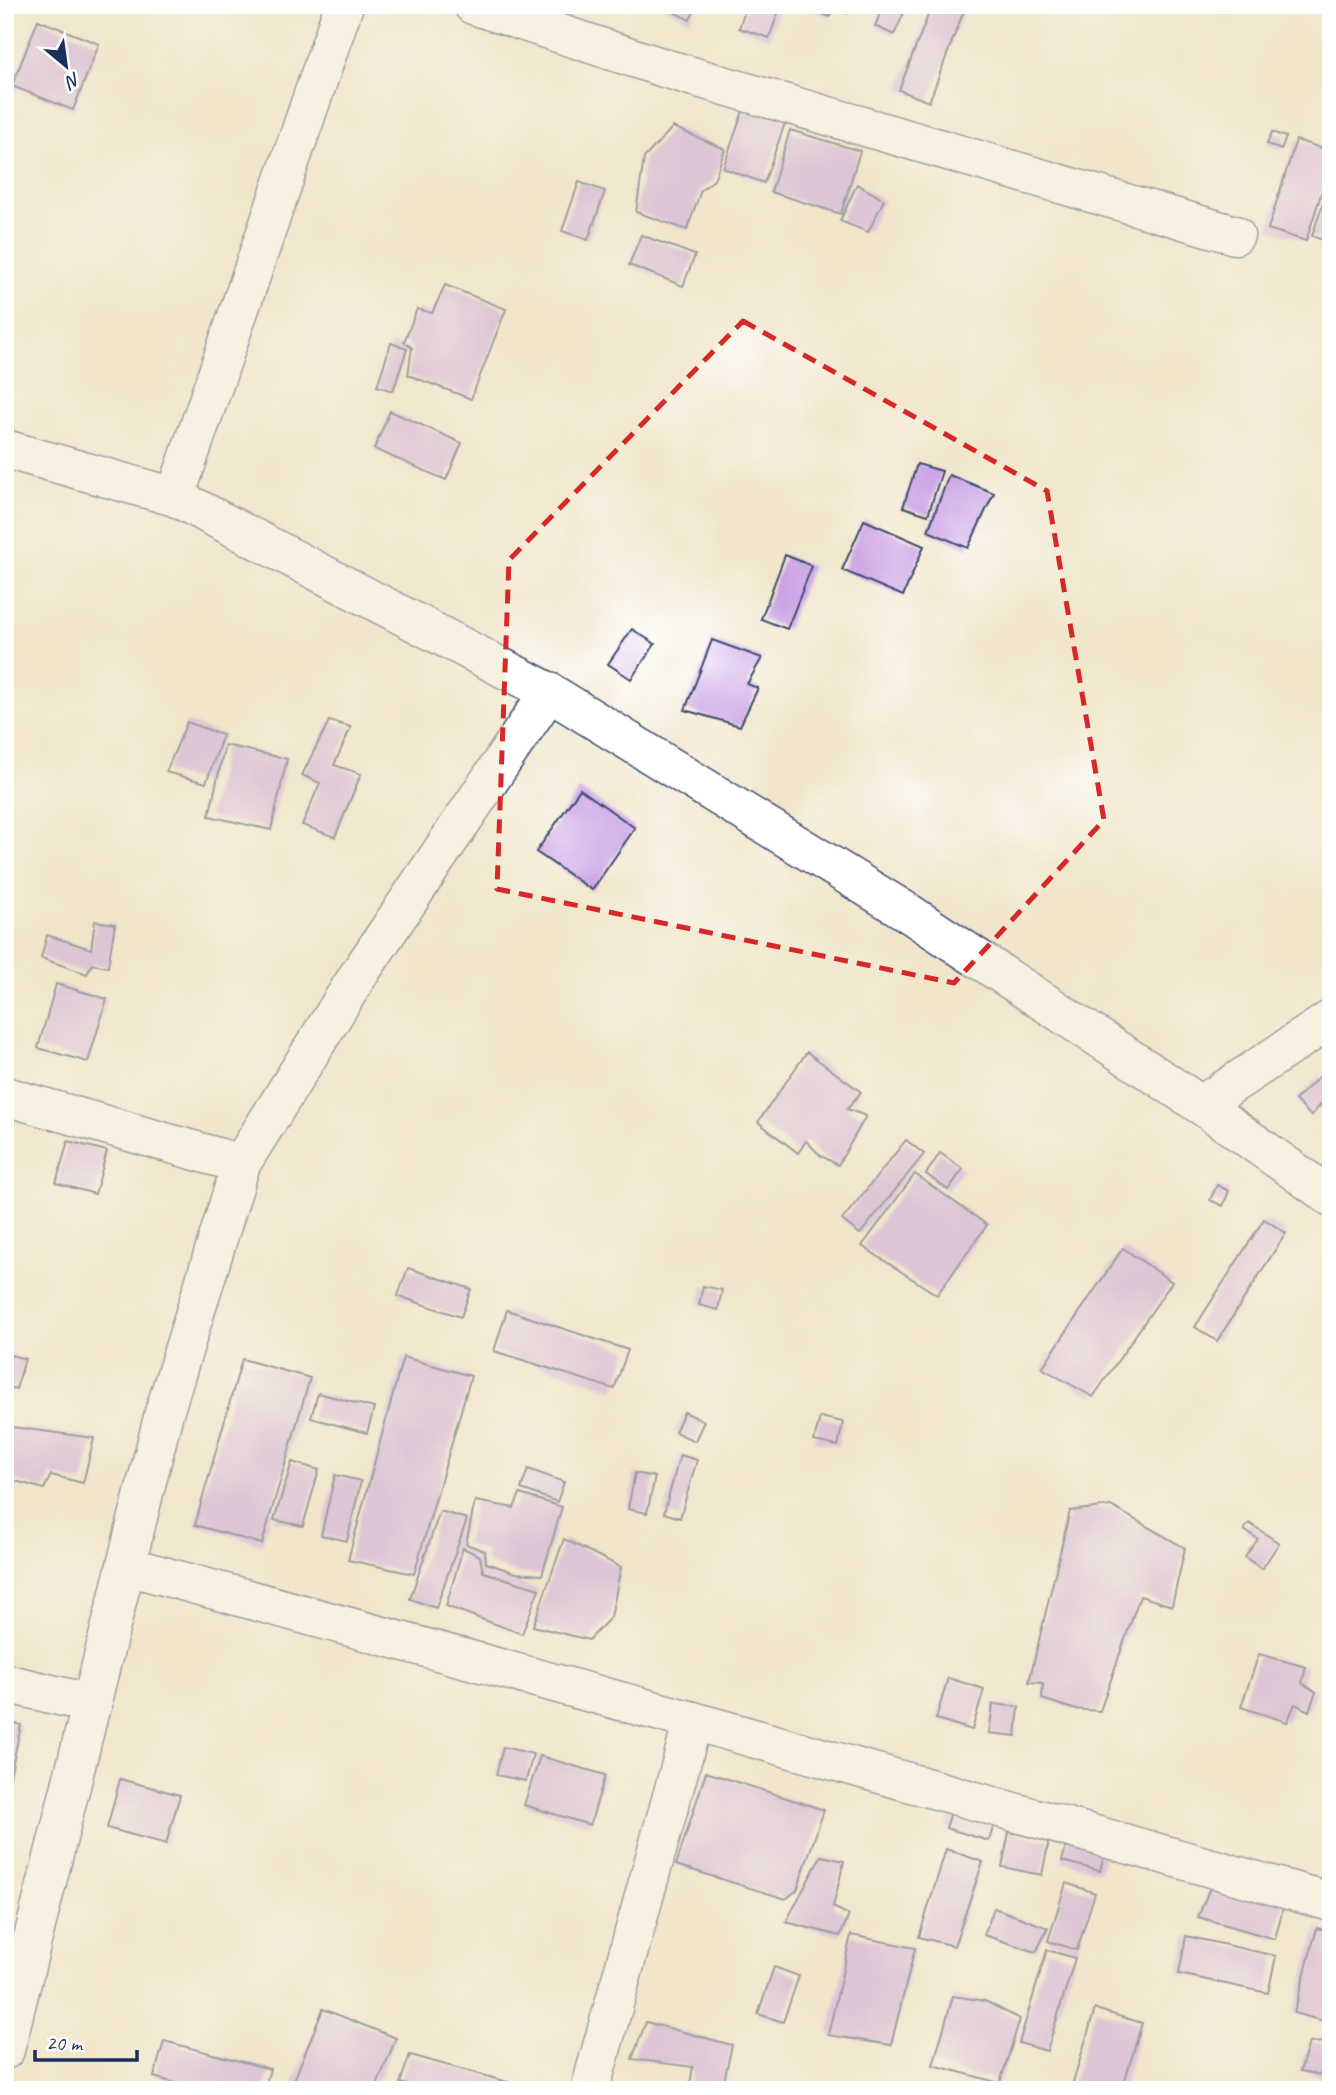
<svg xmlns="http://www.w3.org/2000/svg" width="1336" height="2095" font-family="Caveat,sans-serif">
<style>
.building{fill:#c89ee3}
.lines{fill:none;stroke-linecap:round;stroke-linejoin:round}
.street-casing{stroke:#3b4a6e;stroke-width:41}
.street{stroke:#fff;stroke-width:38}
.marked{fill:none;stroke:#d62828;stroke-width:5;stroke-dasharray:14 9;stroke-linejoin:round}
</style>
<rect width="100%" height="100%" fill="#fff"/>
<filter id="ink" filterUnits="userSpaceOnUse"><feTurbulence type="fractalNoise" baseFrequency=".0143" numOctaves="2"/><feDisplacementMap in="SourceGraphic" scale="14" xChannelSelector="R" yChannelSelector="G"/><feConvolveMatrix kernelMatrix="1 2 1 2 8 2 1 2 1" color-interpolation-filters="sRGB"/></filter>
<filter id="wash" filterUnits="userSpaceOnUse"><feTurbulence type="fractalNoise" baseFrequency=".00686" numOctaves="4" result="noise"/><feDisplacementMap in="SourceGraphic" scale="28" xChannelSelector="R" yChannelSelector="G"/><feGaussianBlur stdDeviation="1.57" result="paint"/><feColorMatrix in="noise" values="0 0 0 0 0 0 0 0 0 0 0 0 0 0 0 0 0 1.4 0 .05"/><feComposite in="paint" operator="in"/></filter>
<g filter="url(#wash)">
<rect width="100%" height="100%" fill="#f1e6cb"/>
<g id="blocks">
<g class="building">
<polygon points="659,5 697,5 690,20"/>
<polygon points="747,5 781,5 769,38 739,28"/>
<polygon points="807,5 850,5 848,13 832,6 830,17 806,8"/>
<polygon points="884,5 907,6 894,35 875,26"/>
<polygon points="932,5 966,5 929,102 899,90"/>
<polygon points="38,20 99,44 73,110 12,86"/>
<polygon points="745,105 786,120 764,183 723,168"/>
<polygon points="673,127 725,149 714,180 701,190 687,230 636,212 644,158"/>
<polygon points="790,130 860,151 841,214 771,192"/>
<polygon points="1272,132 1286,137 1281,150 1267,144"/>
<polygon points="1296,140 1331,151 1331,163 1306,241 1268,229"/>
<polygon points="579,182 605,191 588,240 562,231"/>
<polygon points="1330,183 1331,183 1331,243 1312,236"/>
<polygon points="857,184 884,200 868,232 840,221"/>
<polygon points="641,235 695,255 683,286 629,265"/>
<polygon points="445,285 506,309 471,399 408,375 412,348 404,342 417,309 432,313"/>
<polygon points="391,343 407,349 393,391 377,386"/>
<polygon points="390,411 462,443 446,480 374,449"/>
<polygon points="917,464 942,471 928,515 903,507"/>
<polygon points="949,475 994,493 968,548 928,531"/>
<polygon points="864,520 924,546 903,596 842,570"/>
<polygon points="785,555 812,566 787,629 761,619"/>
<polygon points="632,629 655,644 631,679 608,664"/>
<polygon points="712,640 762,658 747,684 758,688 740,726 685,710"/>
<polygon points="329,721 351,727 334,765 361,774 335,837 302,825 320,783 302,775"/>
<polygon points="187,722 223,735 206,783 166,772"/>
<polygon points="225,745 287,759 271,830 209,816"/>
<polygon points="580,789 635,828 592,890 536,852"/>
<polygon points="95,921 115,924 108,967 92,964 87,974 41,958 47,935 91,949"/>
<polygon points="56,984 107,999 88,1062 38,1048"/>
<polygon points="807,1052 861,1092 847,1109 866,1116 838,1165 821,1156 806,1141 798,1153 758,1122"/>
<polygon points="1320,1076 1331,1085 1331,1110 1322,1103 1311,1116 1295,1100"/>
<polygon points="906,1140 924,1154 860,1234 842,1220"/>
<polygon points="68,1141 107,1151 95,1194 56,1183"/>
<polygon points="940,1153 963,1169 948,1190 926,1174"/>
<polygon points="915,1174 987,1225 937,1295 862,1246"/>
<polygon points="1217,1185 1229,1191 1223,1206 1210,1200"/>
<polygon points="1264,1219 1286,1233 1217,1341 1195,1327"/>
<polygon points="1123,1248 1172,1282 1093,1397 1042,1368"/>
<polygon points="408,1268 471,1289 461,1317 398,1296"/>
<polygon points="703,1286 722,1290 718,1310 699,1305"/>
<polygon points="507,1310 628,1350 614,1389 494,1351"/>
<polygon points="11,1355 25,1359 16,1389 5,1386 5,1373"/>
<polygon points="403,1357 471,1376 414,1574 348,1560"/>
<polygon points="242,1359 310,1378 262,1544 195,1525"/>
<polygon points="318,1393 374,1408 367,1433 311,1418"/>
<polygon points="684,1412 704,1421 695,1441 675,1432"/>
<polygon points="820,1417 843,1422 838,1446 814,1441"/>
<polygon points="5,1426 94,1438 83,1483 51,1475 44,1489 5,1478"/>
<polygon points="680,1455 697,1460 680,1518 664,1513"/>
<polygon points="292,1462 319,1470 303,1526 274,1520"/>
<polygon points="528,1469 564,1482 557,1502 521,1489"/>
<polygon points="635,1473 655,1477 647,1513 628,1509"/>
<polygon points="335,1475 361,1481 347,1541 321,1535"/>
<polygon points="520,1494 562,1507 542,1575 516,1573 486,1563 485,1551 466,1544 475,1501 514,1508"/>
<polygon points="1111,1506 1185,1548 1172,1606 1140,1596 1100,1711 1073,1709 1042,1699 1043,1683 1029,1682 1070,1511"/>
<polygon points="440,1511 467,1519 436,1608 410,1599"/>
<polygon points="1249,1523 1279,1543 1262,1569 1245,1557 1258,1539 1244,1530"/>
<polygon points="564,1539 621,1567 611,1617 589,1640 533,1626"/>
<polygon points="463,1548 480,1556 483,1572 539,1589 522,1634 446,1606"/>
<polygon points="1259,1654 1306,1667 1302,1683 1316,1692 1309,1711 1295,1704 1287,1722 1241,1707"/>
<polygon points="948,1678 984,1689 972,1730 936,1719"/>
<polygon points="993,1704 1019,1707 1016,1736 989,1733"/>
<polygon points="5,1721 21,1725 8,1786 5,1785"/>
<polygon points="503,1747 533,1754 526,1781 496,1775"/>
<polygon points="540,1756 605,1775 590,1825 524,1805"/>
<polygon points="706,1772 824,1810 797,1890 786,1899 676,1865"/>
<polygon points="120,1779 180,1795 166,1844 107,1828"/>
<polygon points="953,1805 996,1818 989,1841 946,1828"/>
<polygon points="1009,1832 1049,1840 1042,1875 1002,1867"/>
<polygon points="1069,1837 1106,1847 1100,1871 1062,1861"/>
<polygon points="946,1849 983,1862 954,1946 919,1937"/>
<polygon points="821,1856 844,1861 833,1907 849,1915 840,1936 786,1922"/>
<polygon points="1215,1875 1286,1897 1275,1939 1198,1917"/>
<polygon points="1066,1883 1095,1893 1077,1950 1048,1941"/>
<polygon points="994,1908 1048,1928 1036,1952 984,1935"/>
<polygon points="1317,1928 1331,1932 1331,2023 1294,2013"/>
<polygon points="851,1935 915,1948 891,2045 828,2035"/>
<polygon points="1186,1936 1276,1956 1268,1993 1179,1974"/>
<polygon points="1047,1950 1075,1958 1047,2051 1019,2043"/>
<polygon points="774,1967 799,1976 783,2022 758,2014"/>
<polygon points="953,1996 985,2001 1020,2019 1000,2083 933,2065"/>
<polygon points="323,2009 396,2038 375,2090 290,2090"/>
<polygon points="1095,2009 1142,2023 1122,2090 1071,2089"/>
<polygon points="646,2022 732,2045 722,2090 689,2090 693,2067 632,2059"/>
<polygon points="1329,2025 1331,2077 1300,2071 1309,2043 1326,2042"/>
<polygon points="164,2041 270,2069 264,2090 200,2090 154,2077"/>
<polygon points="410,2055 533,2089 533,2090 426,2090 400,2083"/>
</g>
</g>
</g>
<g filter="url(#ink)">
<use href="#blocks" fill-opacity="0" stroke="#3b4a6e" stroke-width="2"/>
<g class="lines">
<defs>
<g id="street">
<polyline points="473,5 664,68 1235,235"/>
<polyline points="5,449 175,497 549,692 907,912 1201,1105 1331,1197"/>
<polyline points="175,497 344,5"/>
<polyline points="5,1096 241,1164"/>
<polyline points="1201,1105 1331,1019"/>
<polyline points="127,1566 693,1721 1331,1902"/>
<polyline points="5,1683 93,1704"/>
<polyline points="5,2050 164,1413 241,1164 359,974 549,692"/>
<polyline points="590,2090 693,1721"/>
</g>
</defs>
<use href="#street" class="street-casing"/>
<use href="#street" class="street"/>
</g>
</g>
<path d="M0 0H1336V2095H0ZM743,321l304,170 57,329 -150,163 -457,-94 12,-329z" fill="#f1e6cb" fill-opacity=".55" fill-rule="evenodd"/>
<path class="marked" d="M743,321l304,170 57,329 -150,163 -457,-94 12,-329z"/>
<rect width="1336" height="2095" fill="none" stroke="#fff" stroke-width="28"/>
<g transform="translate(66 66) rotate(151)" stroke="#ffffff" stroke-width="5" paint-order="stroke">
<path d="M0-5L12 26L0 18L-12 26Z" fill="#1b2f5e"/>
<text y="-10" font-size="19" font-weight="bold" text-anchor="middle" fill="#1b2f5e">N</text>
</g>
<path d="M35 2050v10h102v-10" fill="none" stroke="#1b2f5e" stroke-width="3.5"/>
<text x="46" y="2050" font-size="21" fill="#1b2f5e" stroke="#ffffff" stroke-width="5" paint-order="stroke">20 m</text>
</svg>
